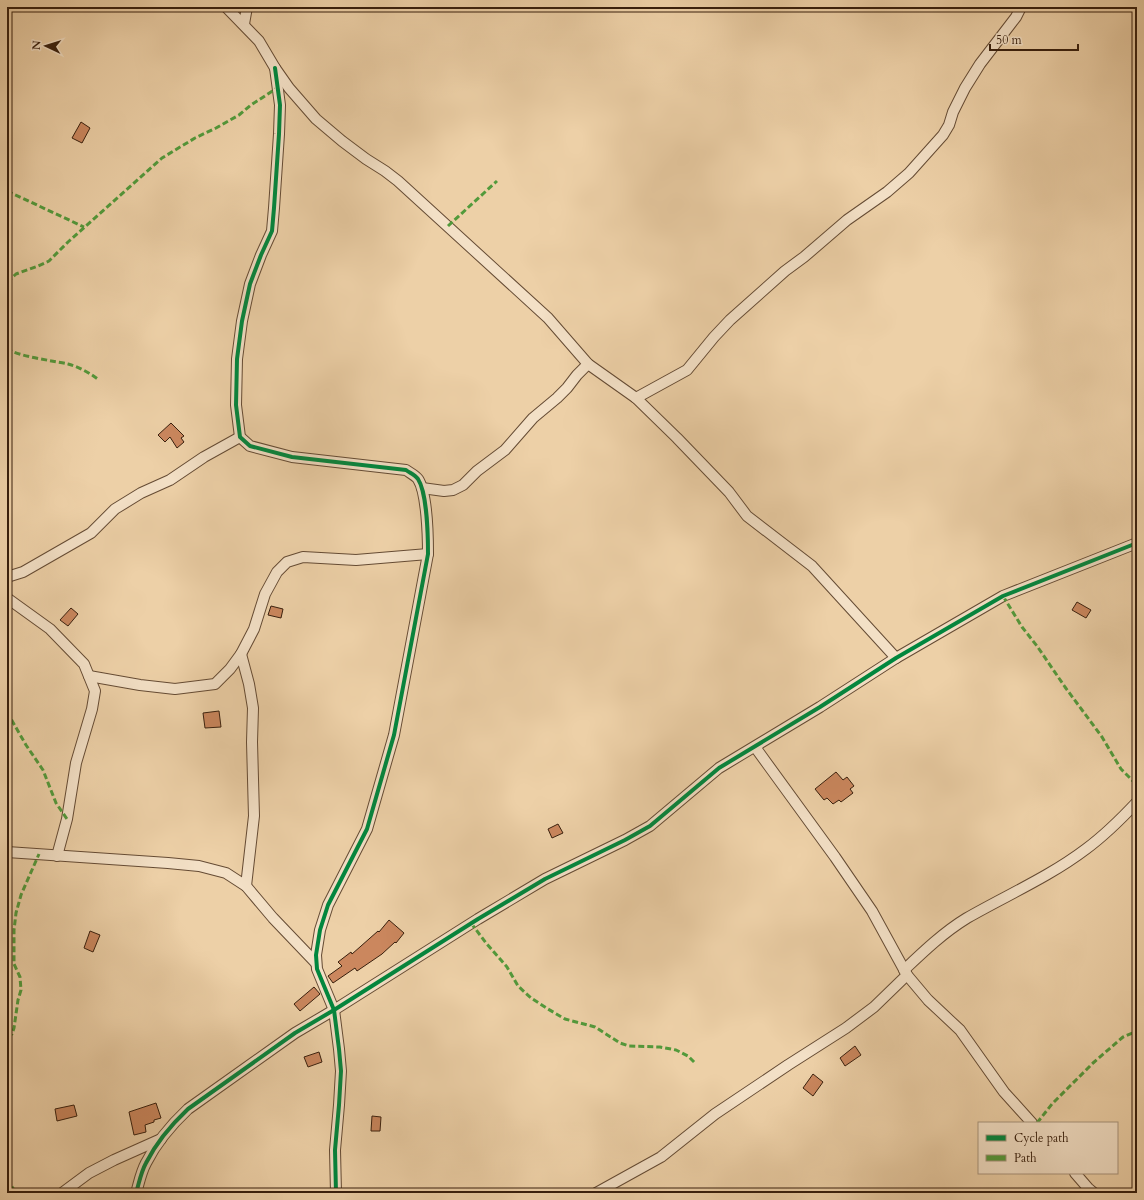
<svg xmlns="http://www.w3.org/2000/svg" width="1144" height="1200" font-family="Cardo,serif">
<style>
.building{fill:#cb875e;stroke:#381f0d}
.lines{fill:none;stroke-linecap:round;stroke-linejoin:round}
.minor-casing{stroke:#654b34;stroke-width:12}
.minor{stroke:#f3e0c6;stroke-width:10}
.quiet{stroke:#529a3b;stroke-width:3;stroke-dasharray:6 3;stroke-linecap:butt}
.cycleway-casing{stroke:#f3e0c6;stroke-width:6}
.cycleway{stroke:#00873e;stroke-width:4}
</style>
<rect width="100%" height="100%" fill="#edd0a7"/>
<filter id="stains"><feTurbulence type="fractalNoise" baseFrequency=".005" numOctaves="4"/><feColorMatrix values="0 0 0 0 .2 0 0 0 0 .09 0 0 0 0 .02 0 0 0 .5 -.17"/></filter>
<radialGradient id="worn" r=".72"><stop offset=".6" stop-color="#630" stop-opacity="0"/><stop offset="1" stop-color="#630" stop-opacity=".3"/></radialGradient>
<g class="building">
<polygon points="81,122 90,128 82,143 72,138"/>
<polygon points="171,423 184,436 181,438 184,442 177,448 170,437 165,442 158,435"/>
<polygon points="1077,602 1091,610 1086,618 1072,610"/>
<polygon points="271,606 283,609 281,618 268,615"/>
<polygon points="71,608 78,614 68,626 60,620"/>
<polygon points="219,711 221,727 205,728 203,713"/>
<polygon points="836,772 843,780 847,777 854,786 850,789 853,793 841,802 839,800 833,804 827,798 824,800 815,789"/>
<polygon points="558,824 563,833 552,838 548,829"/>
<polygon points="389,920 404,933 396,943 395,942 382,954 357,971 355,968 333,983 328,976 342,966 338,962 351,952 352,954 378,931 379,932"/>
<polygon points="90,931 100,935 93,952 84,948"/>
<polygon points="314,987 320,994 300,1011 294,1004"/>
<polygon points="855,1046 861,1055 845,1066 840,1058"/>
<polygon points="319,1052 322,1062 308,1067 304,1057"/>
<polygon points="813,1074 823,1082 813,1096 803,1088"/>
<polygon points="156,1103 161,1118 154,1120 154,1122 145,1125 146,1132 134,1135 129,1112"/>
<polygon points="74,1105 77,1116 57,1121 55,1109"/>
<polygon points="372,1116 381,1117 380,1131 371,1131"/>
</g>
<g class="lines">
<defs>
<g id="minor">
<polyline points="226,7 259,41 275,68 289,88 316,119 342,141 366,159 385,171 398,181 548,318 588,364 636,398 677,438 729,492 747,516 812,566 896,658"/>
<polyline points="244,24 247,7"/>
<path d="M275,68l5,37 -1,29 -5,74 -2,23 -11,24 -11,29 -8,37 -5,38 -1,46 4,32 10,9 42,11 114,13c4,3 9,5 12,9 9,14 10,58 10,75l-34,181 -27,94 -39,76 -8,25 -4,25 1,14 17,41 5,39 2,22 -2,34 -4,45 1,43"/>
<polyline points="636,398 687,370 714,337 730,320 785,271 804,257 847,220 887,192 909,173 943,135 949,125 953,112 965,88 980,64 1016,17 1021,7"/>
<polyline points="422,488 444,491 453,490 463,485 477,471 505,450 533,418 557,398 567,388 577,375 588,364"/>
<polyline points="7,577 23,572 91,533 115,509 141,493 170,480 204,457 240,437"/>
<polyline points="7,598 50,629 84,664 95,691 92,709 76,763 67,819 57,856"/>
<polyline points="241,654 249,684 253,708 252,742 254,816 246,886"/>
<polyline points="89,676 140,685 175,689 215,684 230,669 241,654 254,629 265,594 277,572 287,562 303,557 356,560 428,554"/>
<polyline points="755,747 835,857 872,911 907,975 928,1000 960,1030 1004,1092 1032,1123"/>
<polyline points="7,852 168,863 199,866 226,873 246,886 273,918 316,963"/>
<path d="M904,970c20,-19 40,-38 63,-52 40,-23 82,-41 119,-69 19,-14 35,-30 51,-47"/>
<polyline points="1075,1173 1088,1188 1094,1193"/>
<polyline points="62,1193 89,1173 114,1160 161,1139"/>
<path d="M136,1193c3,-10 5,-21 10,-30 10,-20 25,-38 42,-54l107,-76 39,-23 144,-91 67,-40 80,-39 25,-14 69,-58 101,-61 76,-49 107,-62 134,-53"/>
<polyline points="596,1193 661,1157 715,1114 788,1065 846,1028 874,1007 907,975"/>
</g>
</defs>
<use href="#minor" class="minor-casing"/>
<use href="#minor" class="minor"/>
<g class="quiet">
<polyline points="7,191 84,227"/>
<polyline points="448,226 497,181"/>
<polyline points="7,282 16,274 38,266 49,261 68,242 162,158 195,138 216,128 239,115 251,105 277,88"/>
<path d="M7,348c7,8 48,13 61,16 11,3 22,9 31,16"/>
<polyline points="1003,596 1022,627 1037,646 1065,687 1102,737 1121,769 1137,785"/>
<polyline points="7,712 26,745 43,770 56,803 67,819"/>
<polyline points="471,923 486,943 507,967 518,986 531,998 548,1009 565,1019 595,1027 620,1043 629,1046 660,1047 676,1050 688,1056 695,1063"/>
<polyline points="7,1037 12,1034 14,1028 18,1000 21,990 20,977 14,964 14,930 16,913 21,895 39,854"/>
<polyline points="1037,1123 1052,1104 1093,1063 1123,1037 1137,1031"/>
<polyline points="7,1179 16,1193"/>
</g>
<defs>
<g id="cycleway">
<path d="M275,68l5,37 -1,29 -5,74 -2,23 -11,24 -11,29 -8,37 -5,38 -1,46 4,32 10,9 42,11 114,13c4,3 9,5 12,9 9,14 10,58 10,75l-34,181 -27,94 -39,76 -8,25 -4,25 1,14 17,41 5,39 2,22 -2,34 -4,45 1,43"/>
<path d="M136,1193c3,-10 5,-21 10,-30 10,-20 25,-38 42,-54l107,-76 39,-23 144,-91 67,-40 80,-39 25,-14 69,-58 101,-61 76,-49 107,-62 134,-53"/>
</g>
</defs>
<use href="#cycleway" class="cycleway-casing"/>
<use href="#cycleway" class="cycleway"/>
</g>
<rect width="1144" height="1200" fill="none" stroke="#edd0a7" stroke-width="24"/>
<rect x="8" y="8" width="1128" height="1184" fill="none" stroke="#381f0d" stroke-width="2"/>
<rect x="12" y="12" width="1120" height="1176" fill="none" stroke="#381f0d"/>
<rect x="978" y="1122" width="140" height="52" fill="#f3e0c6" stroke="#a8937c"/>
<rect x="986" y="1135" width="20" height="6" fill="#00873e" stroke="#a8937c"/>
<text x="1014" y="1142" font-size="12" fill="#381f0d">Cycle path</text>
<rect x="986" y="1155" width="20" height="6" fill="#529a3b" stroke="#a8937c"/>
<text x="1014" y="1162" font-size="12" fill="#381f0d">Path</text>
<g transform="translate(46 46) rotate(274)" stroke="#f3e0c6" stroke-width="3" paint-order="stroke">
<path d="M0-3L7 15L0 10L-7 15Z" fill="#381f0d"/>
<text y="-6" font-size="11" font-weight="bold" text-anchor="middle" fill="#381f0d">N</text>
</g>
<path d="M990 44v6h88v-6" fill="none" stroke="#381f0d" stroke-width="2"/>
<text x="996" y="44" font-size="12" fill="#381f0d" stroke="#f3e0c6" stroke-width="3" paint-order="stroke">50 m</text>
<rect width="100%" height="100%" filter="url(#stains)"/>
<rect width="100%" height="100%" fill="url(#worn)"/>
</svg>
